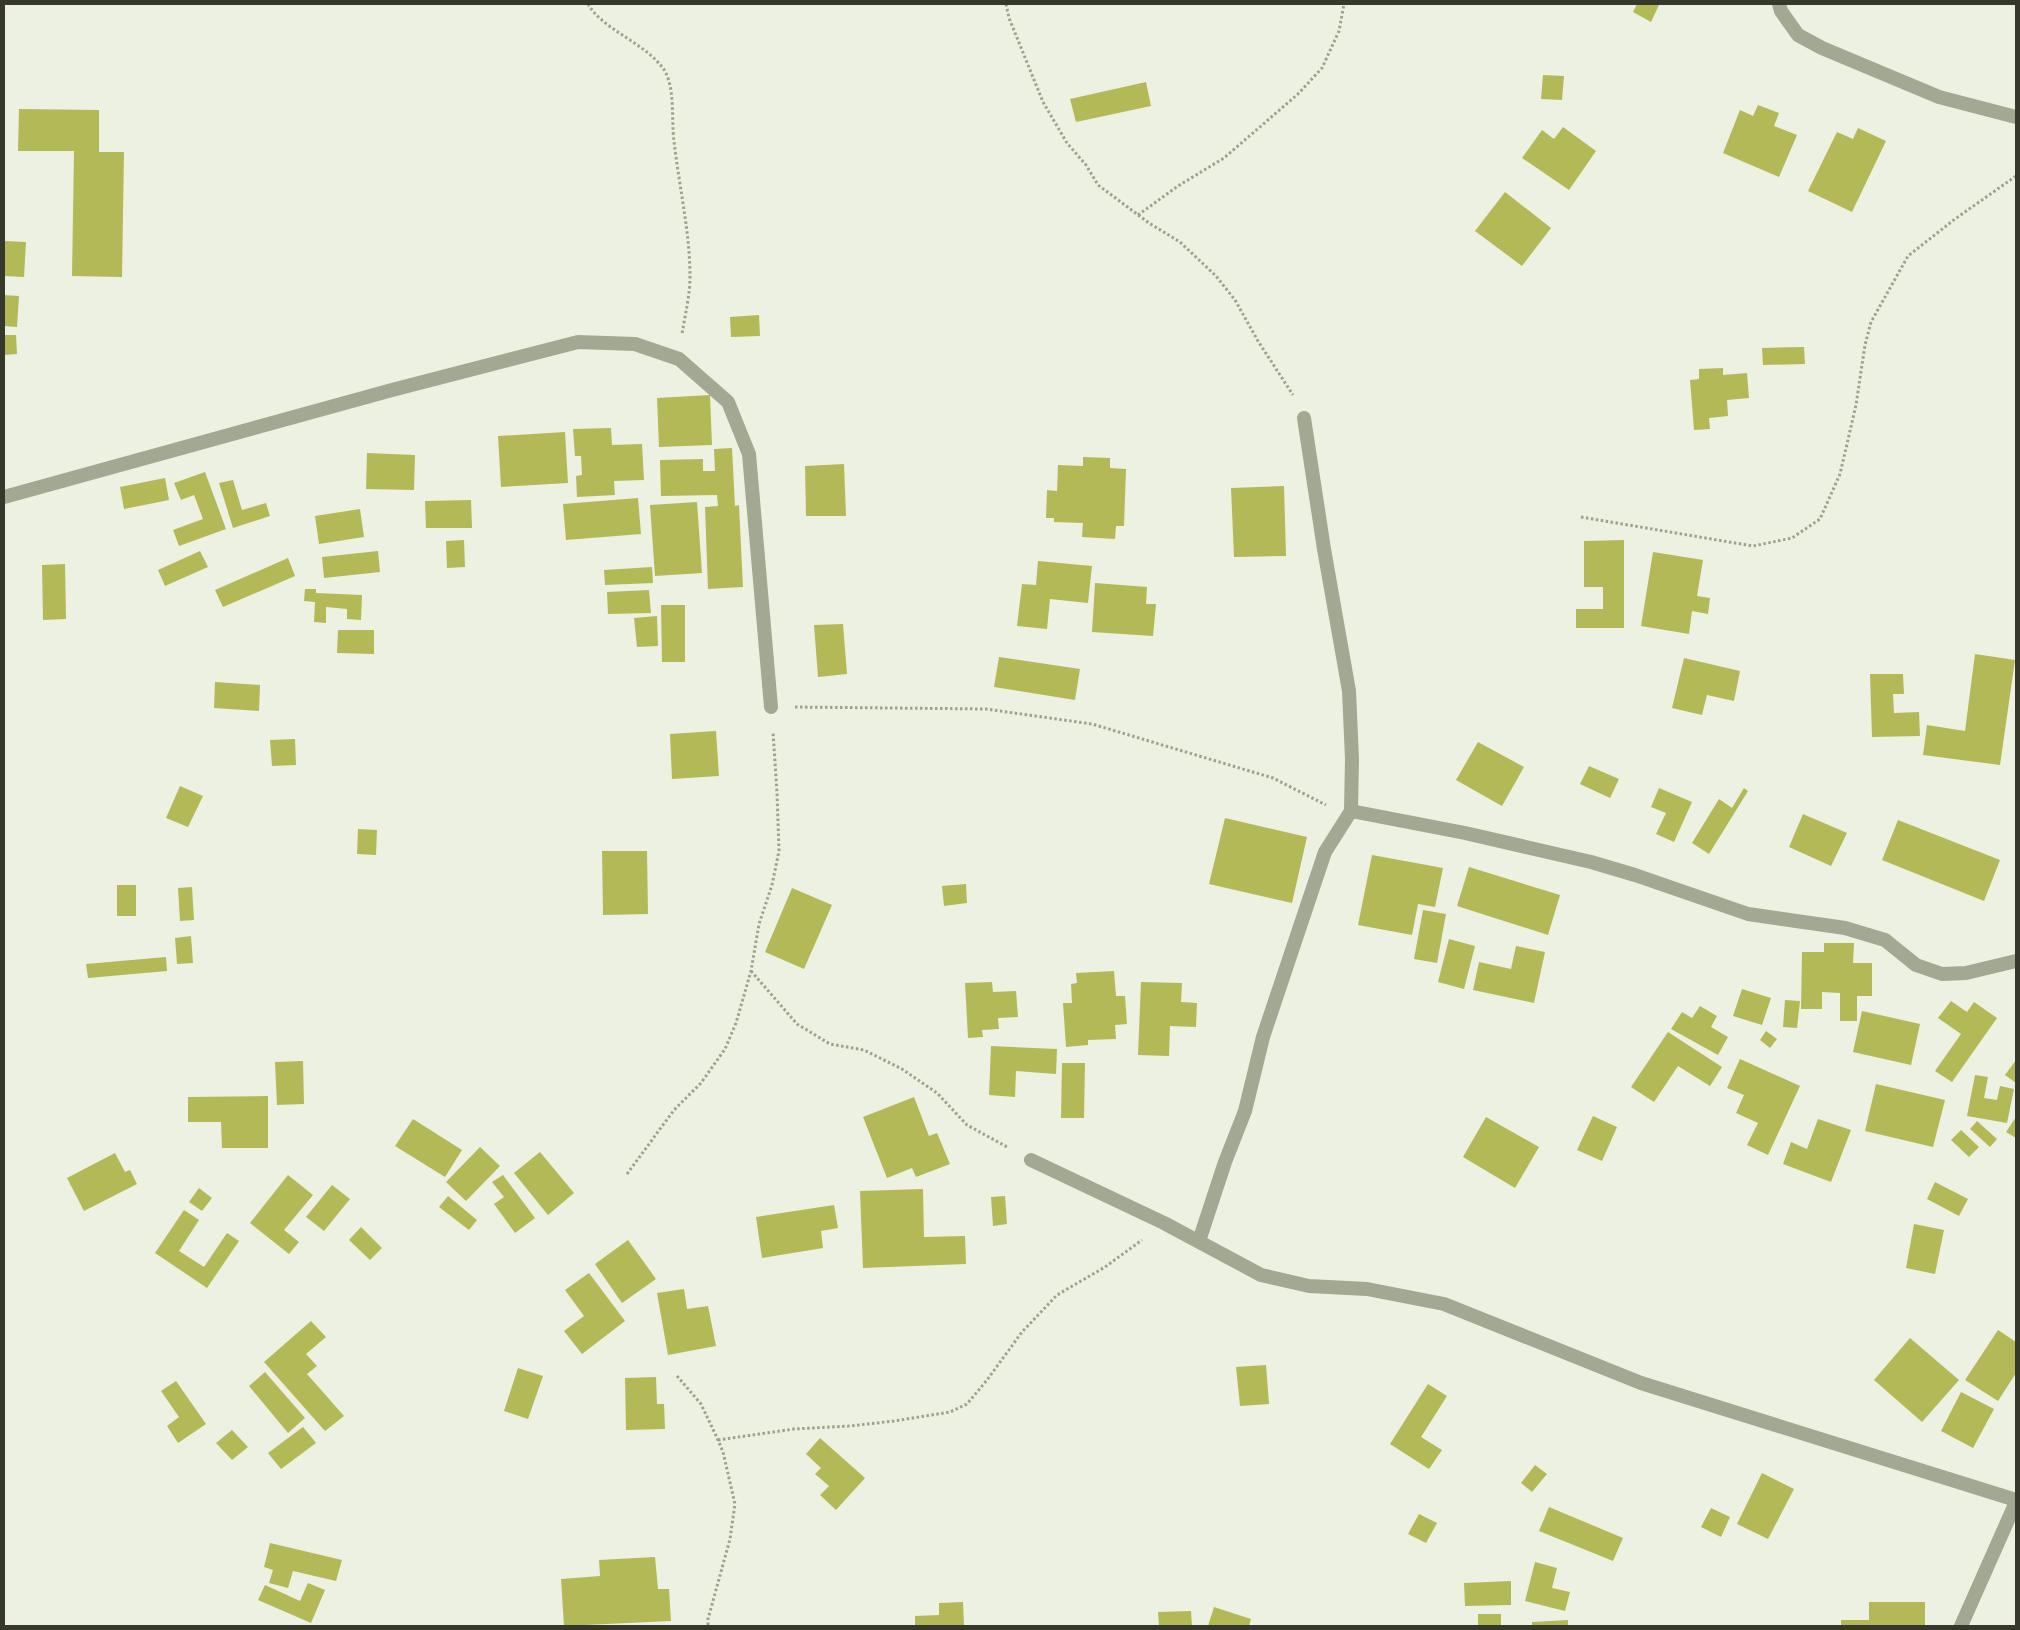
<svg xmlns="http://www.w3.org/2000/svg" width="2020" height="1630" font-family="Inter,sans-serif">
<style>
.building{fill:#b4b957}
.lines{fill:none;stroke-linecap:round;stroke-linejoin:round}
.path{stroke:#9da38a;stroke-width:3;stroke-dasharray:2.5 2.5;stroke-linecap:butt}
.minor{stroke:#a2a891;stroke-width:14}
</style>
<rect width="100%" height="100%" fill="#ecf1e2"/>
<g class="building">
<polygon points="1637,4 1656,4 1659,5 1651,22 1633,12"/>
<polygon points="1543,75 1564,76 1562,100 1541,99"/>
<polygon points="1146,82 1151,106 1076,122 1070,99"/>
<polygon points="1758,105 1779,113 1774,126 1797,135 1779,177 1723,153 1740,110 1753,116"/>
<polygon points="19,109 99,110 99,152 124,152 122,277 72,276 74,151 18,151"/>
<polygon points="1563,127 1596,151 1569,190 1522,158 1542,130 1554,139"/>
<polygon points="1858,128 1886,141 1852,212 1808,191 1837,132 1853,139"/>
<polygon points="1505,192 1551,228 1522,266 1475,231"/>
<polygon points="4,241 26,242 24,277 4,276"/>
<polygon points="4,295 19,296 17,327 4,326"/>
<polygon points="759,315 760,336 731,337 730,317"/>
<polygon points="4,335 16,335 17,354 4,355"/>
<polygon points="1804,347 1805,364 1763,365 1762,348"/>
<polygon points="1723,368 1723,375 1747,373 1749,398 1727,400 1728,416 1709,418 1710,429 1694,430 1690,380 1699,379 1699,369"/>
<polygon points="710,395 712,445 659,447 657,398"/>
<polygon points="611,428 612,445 642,444 644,480 614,481 615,495 577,497 576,476 582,475 581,456 575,456 573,429"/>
<polygon points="565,432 568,483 501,487 498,436"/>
<polygon points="732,448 735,506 739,505 743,587 708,589 705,507 718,506 717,495 661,496 660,460 703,459 703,471 715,471 714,449"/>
<polygon points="367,453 415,455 414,490 366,489"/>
<polygon points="1083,457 1110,458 1110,468 1126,469 1124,526 1116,526 1115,539 1082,537 1083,523 1054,522 1054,518 1046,518 1047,490 1057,491 1058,465 1083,466"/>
<polygon points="844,464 846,516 806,516 805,466"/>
<polygon points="205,472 226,529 179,546 173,530 203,519 194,495 181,500 174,483"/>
<polygon points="165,478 169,500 124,509 120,487"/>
<polygon points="233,480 242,510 266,503 270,516 233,528 219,483"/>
<polygon points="1284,486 1286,556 1234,557 1231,488"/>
<polygon points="638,498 641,534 566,540 563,504"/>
<polygon points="471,500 472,528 426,528 425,501"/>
<polygon points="697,502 702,573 655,576 650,505"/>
<polygon points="360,509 364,537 319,544 315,516"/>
<polygon points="464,540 465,567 447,568 446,541"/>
<polygon points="1624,540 1624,628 1576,628 1576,609 1603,609 1603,587 1584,587 1584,541"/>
<polygon points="200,551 208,567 165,586 158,570"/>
<polygon points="378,551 380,572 324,578 322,557"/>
<polygon points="1653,552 1703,560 1697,596 1710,598 1708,614 1692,611 1689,634 1641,626"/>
<polygon points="288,558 295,576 223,607 215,590"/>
<polygon points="1038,561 1092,566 1088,603 1050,599 1047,629 1017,626 1022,584 1036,585"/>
<polygon points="65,564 66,619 43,620 42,565"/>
<polygon points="652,567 653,583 605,585 604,570"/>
<polygon points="1095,583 1147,587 1146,604 1156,604 1153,636 1092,632"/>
<polygon points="305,589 316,589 316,593 362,595 361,620 347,619 347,609 326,607 326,623 314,622 315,602 304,601"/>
<polygon points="649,590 651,613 608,614 607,592"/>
<polygon points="661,605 685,605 685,662 662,662"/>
<polygon points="657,616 658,646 637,647 634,618"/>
<polygon points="843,624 847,674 818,677 814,625"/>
<polygon points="338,630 374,630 374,654 337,653"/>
<polygon points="1975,654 2015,660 2000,765 1923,755 1927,725 1965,731"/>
<polygon points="999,657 1080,669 1075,700 994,687"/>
<polygon points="1684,658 1740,671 1734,701 1707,695 1702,715 1672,708"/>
<polygon points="1870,674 1903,674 1904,694 1893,694 1894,713 1919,712 1920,736 1872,737"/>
<polygon points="215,682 260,685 259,711 214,708"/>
<polygon points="716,731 719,776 672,779 670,734"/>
<polygon points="295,739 296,765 272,766 270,740"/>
<polygon points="1478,742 1524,767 1502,806 1456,780"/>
<polygon points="1589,766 1619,779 1610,798 1580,784"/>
<polygon points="180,786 203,796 188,827 166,818"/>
<polygon points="1659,788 1692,802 1674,842 1656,834 1666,813 1651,807"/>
<polygon points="1744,788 1748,791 1709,854 1692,843 1719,799 1732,808"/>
<polygon points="1803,814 1847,833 1831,866 1789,847"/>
<polygon points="1225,818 1307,837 1292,903 1209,884"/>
<polygon points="1898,820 2000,860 1984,901 1882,860"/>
<polygon points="358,829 377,830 376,855 357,854"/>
<polygon points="602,851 647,851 648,914 603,915"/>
<polygon points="1372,855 1443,868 1435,907 1418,904 1412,935 1358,925"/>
<polygon points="1469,867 1560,895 1548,935 1457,906"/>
<polygon points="966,884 967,903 944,906 942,886"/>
<rect x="117" y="885" width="19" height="31"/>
<polygon points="192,887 194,920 180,921 178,888"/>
<polygon points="792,888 832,905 804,969 765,952"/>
<polygon points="1423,910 1446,914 1437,963 1414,959"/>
<polygon points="191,936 193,963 177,964 175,938"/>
<polygon points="1449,939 1475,946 1464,989 1438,982"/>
<polygon points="1824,943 1854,943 1853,963 1872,963 1872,996 1857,996 1857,1021 1840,1021 1840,993 1822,992 1822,1009 1801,1009 1802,952 1824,952"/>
<polygon points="1516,946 1545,952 1534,1003 1473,990 1479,962 1511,969"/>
<polygon points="166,957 167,971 88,978 86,964"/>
<polygon points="1114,971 1116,996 1125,996 1127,1024 1115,1025 1116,1039 1088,1040 1088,1045 1066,1047 1063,1003 1072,1003 1071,984 1077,983 1076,973"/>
<polygon points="992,982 993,992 1016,991 1018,1017 998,1018 999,1029 982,1030 983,1037 968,1038 965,983"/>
<polygon points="1141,982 1182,983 1181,1002 1197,1003 1196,1027 1170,1026 1169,1056 1138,1055"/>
<polygon points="1742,989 1771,998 1762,1025 1733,1016"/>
<polygon points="1785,1000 1800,1001 1797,1028 1783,1027"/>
<polygon points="1951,1001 1967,1012 1974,1002 1997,1018 1952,1082 1935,1071 1961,1034 1938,1018"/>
<polygon points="1700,1006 1717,1016 1711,1027 1728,1037 1718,1055 1671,1029 1682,1012 1692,1018"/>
<polygon points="1862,1011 1920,1024 1911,1065 1853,1052"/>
<polygon points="1766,1031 1777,1039 1770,1048 1760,1040"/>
<polygon points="1668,1032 1722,1067 1710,1086 1678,1066 1654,1102 1631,1087"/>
<polygon points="991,1046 1057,1049 1056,1074 1016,1071 1015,1097 989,1095"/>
<polygon points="1740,1059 1800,1086 1768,1155 1747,1145 1758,1123 1736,1113 1744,1095 1727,1088"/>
<polygon points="2016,1060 2016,1083 2005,1075"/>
<polygon points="303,1061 304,1104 277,1105 275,1062"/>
<polygon points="1062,1063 1085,1063 1084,1118 1061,1118"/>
<polygon points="1975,1075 1988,1077 1984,1098 1997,1100 2000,1086 2014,1089 2007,1123 1967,1116"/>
<polygon points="1876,1084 1945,1100 1933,1147 1865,1131"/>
<polygon points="268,1096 268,1148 222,1148 221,1122 188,1122 188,1097"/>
<polygon points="914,1097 929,1136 937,1133 950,1164 916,1177 912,1168 887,1178 863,1117"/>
<polygon points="1593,1116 1617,1127 1602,1161 1577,1150"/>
<polygon points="1486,1117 1539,1147 1515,1188 1463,1157"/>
<polygon points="2016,1117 2016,1138 2006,1132"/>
<polygon points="413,1119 462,1150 445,1177 395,1146"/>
<polygon points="1818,1119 1851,1130 1831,1182 1783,1164 1791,1142 1807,1149"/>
<polygon points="1977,1121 1997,1139 1990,1147 1970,1129"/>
<polygon points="1961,1130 1979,1147 1969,1157 1951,1140"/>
<polygon points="480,1147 500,1166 466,1201 446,1182"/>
<polygon points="540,1152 574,1193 548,1215 514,1173"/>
<polygon points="115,1153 125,1172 130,1170 137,1184 84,1211 67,1178"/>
<polygon points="288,1175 313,1195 284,1230 299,1242 289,1254 250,1223"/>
<polygon points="503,1175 535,1218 515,1233 494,1204 504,1197 492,1182"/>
<polygon points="1935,1182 1968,1199 1959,1216 1927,1199"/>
<polygon points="332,1185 350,1199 324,1231 306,1217"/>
<polygon points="199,1188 212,1198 202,1211 189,1202"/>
<polygon points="923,1189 924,1237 965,1236 966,1264 863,1268 860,1191"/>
<polygon points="448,1196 477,1220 469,1230 439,1207"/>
<polygon points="1005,1196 1007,1224 993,1226 991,1197"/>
<polygon points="834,1205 838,1228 821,1231 823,1248 762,1258 756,1217"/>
<polygon points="184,1210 199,1220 179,1251 204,1267 227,1233 239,1241 207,1288 155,1253"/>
<polygon points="1914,1224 1944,1230 1935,1274 1906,1268"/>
<polygon points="361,1227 382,1248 370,1260 349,1240"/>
<polygon points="628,1240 656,1279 622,1303 595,1264"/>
<polygon points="589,1273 625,1321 582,1354 564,1331 584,1316 565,1290"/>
<polygon points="684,1289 687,1309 708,1306 716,1346 668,1355 657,1293"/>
<polygon points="311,1321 326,1337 306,1354 317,1366 307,1374 344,1416 325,1431 264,1362"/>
<polygon points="1998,1330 2016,1342 2016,1373 1998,1401 1965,1380"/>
<polygon points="1910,1338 1959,1380 1922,1422 1874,1380"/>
<polygon points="1266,1365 1269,1404 1240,1406 1236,1367"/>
<polygon points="518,1368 543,1376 528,1419 504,1411"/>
<polygon points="265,1372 305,1418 288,1433 249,1386"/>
<polygon points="656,1377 657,1404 664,1404 665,1429 626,1430 625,1378"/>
<polygon points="176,1381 206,1424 178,1443 167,1426 179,1417 161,1391"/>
<polygon points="1428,1384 1447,1396 1421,1437 1442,1450 1429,1469 1390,1444"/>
<polygon points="1961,1392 1994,1409 1973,1448 1941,1431"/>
<polygon points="303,1427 316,1443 281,1469 268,1453"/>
<polygon points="232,1430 248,1447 232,1460 216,1443"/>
<polygon points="820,1438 865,1478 836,1510 820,1495 829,1486 815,1474 821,1468 806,1454"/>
<polygon points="1535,1465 1547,1474 1532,1492 1521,1483"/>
<polygon points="1762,1473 1794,1489 1768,1539 1737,1524"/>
<polygon points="1549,1507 1623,1538 1613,1561 1539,1531"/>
<polygon points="1711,1508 1730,1517 1721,1537 1701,1527"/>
<polygon points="1419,1514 1437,1523 1426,1543 1408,1534"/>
<polygon points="270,1543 342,1560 336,1581 293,1571 288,1588 269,1583 273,1570 264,1567"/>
<polygon points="655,1557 658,1589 669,1589 671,1621 564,1626 561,1579 600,1576 599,1560"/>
<polygon points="1535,1562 1557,1568 1552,1588 1570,1592 1565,1611 1525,1601"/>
<polygon points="1511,1581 1511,1605 1465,1606 1464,1583"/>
<polygon points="308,1583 325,1590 311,1623 258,1600 265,1585 300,1601"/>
<polygon points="963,1602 964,1626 915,1626 915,1616 939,1615 939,1603"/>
<polygon points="1869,1602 1925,1602 1925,1626 1841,1626 1841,1620 1869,1620"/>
<polygon points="1214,1607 1251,1619 1249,1626 1208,1626"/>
<polygon points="1191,1611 1192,1626 1159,1626 1158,1612"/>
<rect x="1478" y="1614" width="23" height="12"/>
<polygon points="1568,1620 1568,1626 1532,1626 1532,1622"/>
</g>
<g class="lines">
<g class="path">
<path d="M588,4c14,25 55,38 74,63 14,17 9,53 12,74 5,45 16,91 16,136 0,18 -5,38 -8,57"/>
<polyline points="1006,4 1009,18 1043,102 1067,143 1086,165 1098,185 1149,223 1180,242 1216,276 1235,300 1258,341 1293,395"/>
<polyline points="1138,215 1178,186 1224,158 1298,94 1322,68 1339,31 1344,4"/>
<polyline points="1581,517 1753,546 1792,538 1820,519 1840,474 1856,405 1865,345 1871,322 1908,256 1955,219 2016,176"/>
<polyline points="795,707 986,709 1092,724 1273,778 1326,805"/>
<polyline points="751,971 797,1024 830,1044 864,1050 902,1069 937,1093 967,1125 1009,1148"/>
<polyline points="627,1174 674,1110 701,1083 725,1049 736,1023 751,971 759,924 772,885 779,851 777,792 773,732"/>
<polyline points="677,1376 701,1404 718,1440 723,1452 735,1504 730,1539 708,1619 708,1626"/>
<polyline points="718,1440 794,1429 850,1426 894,1421 950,1412 967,1404 987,1380 1022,1332 1057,1295 1105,1267 1142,1240"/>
</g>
<g class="minor">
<polyline points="1779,4 1781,11 1798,35 1822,48 1939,97 2016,117"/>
<polyline points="4,497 392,390 578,342 635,344 679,359 728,402 749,454 771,707"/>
<polyline points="1351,811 1465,833 1591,862 1635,875 1748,914 1845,928 1885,940 1916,965 1942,974 1966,973 2016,961"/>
<polyline points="1031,1160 1164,1223 1261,1275 1309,1286 1367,1289 1444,1304 1641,1383 2016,1500"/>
<polyline points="1199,1241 1225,1162 1245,1111 1263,1037 1325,852 1351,811 1352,759 1349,691 1324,549 1304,418"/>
<polyline points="1961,1626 2016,1502"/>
</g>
</g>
<rect width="2020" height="1630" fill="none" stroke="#36382c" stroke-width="10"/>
</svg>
